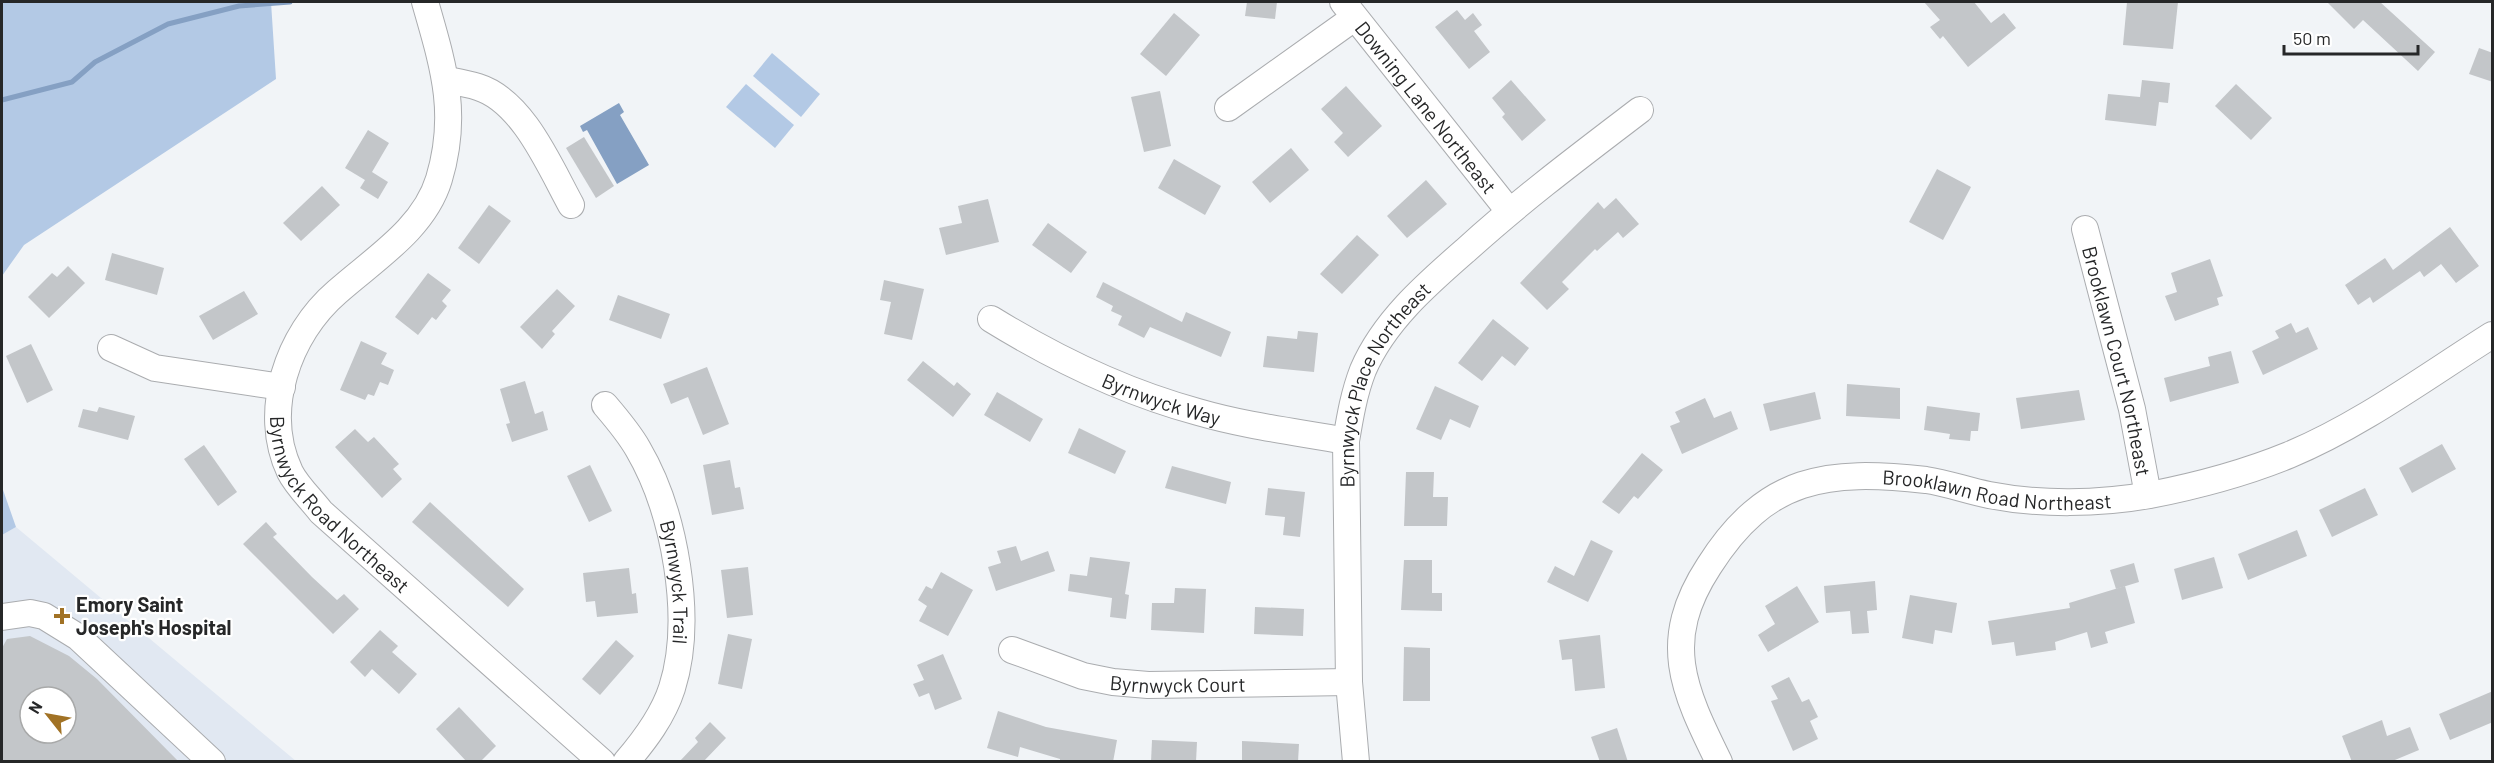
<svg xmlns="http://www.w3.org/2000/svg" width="2494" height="763" font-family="Barlow,sans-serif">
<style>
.built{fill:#e1e8f2;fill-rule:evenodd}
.green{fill:#b3c9e5}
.water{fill:#85a0c3}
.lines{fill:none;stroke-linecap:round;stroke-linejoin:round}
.stream{stroke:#85a0c3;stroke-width:5}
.building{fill:#c3c6c9;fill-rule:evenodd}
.minor-casing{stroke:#aaacaf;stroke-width:28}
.minor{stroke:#fff;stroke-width:26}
.poi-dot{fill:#a17225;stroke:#fff;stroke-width:2}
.labels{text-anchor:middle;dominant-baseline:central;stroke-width:4.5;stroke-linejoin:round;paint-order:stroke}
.street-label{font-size:20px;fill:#262728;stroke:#fff}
.poi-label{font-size:20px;font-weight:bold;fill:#262728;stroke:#fff;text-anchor:start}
</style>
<rect width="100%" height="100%" fill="#f1f4f7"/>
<path class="built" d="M16,527l280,234 -294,1v-227zM30,697h36v36h-36z"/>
<g class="green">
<polygon points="2,2 271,2 276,79 24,245 2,276"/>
<polygon points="772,53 820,94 801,117 753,76"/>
<polygon points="746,84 794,125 775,148 726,107"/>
<polygon points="2,487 16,527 2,535"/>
</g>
<polygon class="water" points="619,103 624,112 620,115 649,165 617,184 587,130 583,132 580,126"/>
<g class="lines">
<polyline class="stream" points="2,100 72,82 95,62 168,24 239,6 290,2"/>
</g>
<g class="building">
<polygon points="1247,2 1277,2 1275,19 1245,16"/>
<polygon points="1924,2 1974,2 1991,23 2004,13 2016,28 1968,67 1943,36 1940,39 1930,27 1940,20"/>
<polygon points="2127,2 2178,2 2173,49 2123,45"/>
<polygon points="2327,2 2380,2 2435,52 2418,71 2363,20 2354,29"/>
<polygon points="1457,10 1465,20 1473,13 1482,25 1474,31 1490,52 1469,69 1435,27"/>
<polygon points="1174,13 1200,35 1166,76 1140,54"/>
<polygon points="2479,48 2493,53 2493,82 2469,74"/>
<polygon points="1511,80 1546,120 1522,141 1502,117 1505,114 1492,98"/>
<polygon points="2142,80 2170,83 2168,103 2159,102 2156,126 2105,120 2108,94 2140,97"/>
<polygon points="2236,84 2272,118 2251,140 2215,106"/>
<polygon points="1346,86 1382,126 1348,157 1334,142 1343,133 1321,109"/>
<polygon points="1160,91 1171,146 1144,152 1131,97"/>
<polygon points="368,130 389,143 372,172 388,182 378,199 360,188 365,180 345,168"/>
<polygon points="584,137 614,186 596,198 566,148"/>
<polygon points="1291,148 1309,170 1270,203 1252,182"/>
<polygon points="1174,159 1221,186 1205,215 1158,188"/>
<polygon points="1937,169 1971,187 1943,240 1909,222"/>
<polygon points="1426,180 1447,204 1407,238 1387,216"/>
<polygon points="322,186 340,205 301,241 283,223"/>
<polygon points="1616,198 1639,224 1623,238 1618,232 1597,251 1595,249 1562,282 1569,289 1547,310 1520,283 1598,202 1604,209"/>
<polygon points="988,199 999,242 946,255 939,228 962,223 958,206"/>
<polygon points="489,205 511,221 479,264 458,248"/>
<polygon points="1048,223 1087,252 1071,273 1032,245"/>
<polygon points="2450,227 2479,266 2456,283 2441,264 2424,277 2420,271 2373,303 2370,297 2358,305 2345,285 2385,258 2393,270"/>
<polygon points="1357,235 1379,255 1342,294 1320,274"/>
<polygon points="112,253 164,268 157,295 105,280"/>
<polygon points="2210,259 2223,296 2217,298 2219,305 2175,321 2165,296 2177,292 2171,273"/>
<polygon points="68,266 85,283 49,318 28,297 52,273 57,277"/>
<polygon points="428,273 451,290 442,301 447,306 436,320 432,317 418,335 395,317"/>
<polygon points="884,280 924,289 912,340 884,334 891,302 880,300"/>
<polygon points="1103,282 1182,322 1186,312 1231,332 1221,357 1150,327 1144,338 1118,325 1122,316 1111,311 1113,306 1096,297"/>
<polygon points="557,289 575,306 552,331 555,334 542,349 520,327"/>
<polygon points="244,291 258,314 213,340 199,316"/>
<polygon points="618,295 670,314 661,339 609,320"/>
<polygon points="1493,319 1529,348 1515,366 1502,356 1482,381 1458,363"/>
<polygon points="2291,323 2296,333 2308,327 2318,349 2263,375 2252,351 2279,338 2275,331"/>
<polygon points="1298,331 1318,333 1314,372 1263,367 1267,336 1297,339"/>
<polygon points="361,341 387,353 381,364 394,370 388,385 380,382 374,396 368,394 365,400 340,390"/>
<polygon points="31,344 53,390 27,403 6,356"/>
<polygon points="2231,351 2239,383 2170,402 2164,378 2210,366 2208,357"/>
<polygon points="923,361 954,386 957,382 971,394 953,417 907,380"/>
<polygon points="707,367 729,424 703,435 688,397 671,404 663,384"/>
<polygon points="525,381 535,414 543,411 548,430 512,442 506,424 510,423 500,389"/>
<polygon points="1847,384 1900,388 1900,419 1846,416"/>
<polygon points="1435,386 1479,406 1470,428 1450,419 1441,440 1416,429"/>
<polygon points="2079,390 2085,420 2021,429 2016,398"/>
<polygon points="997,392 1043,419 1030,442 984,415"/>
<polygon points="1815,392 1821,419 1770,431 1763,404"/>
<polygon points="1705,398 1714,418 1731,411 1738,429 1682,454 1670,426 1680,422 1675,412"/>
<polygon points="1927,406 1980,413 1978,431 1971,431 1970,441 1949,439 1950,434 1924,430"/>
<polygon points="99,407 135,416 128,440 78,427 83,409 97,412"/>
<polygon points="1079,428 1126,451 1115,474 1068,453"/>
<polygon points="355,429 368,442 374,437 399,464 393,469 402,479 382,498 335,447"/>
<polygon points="2442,444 2456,469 2412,493 2399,468"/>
<polygon points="204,445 237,492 218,506 184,459"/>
<polygon points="1642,453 1663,470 1638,499 1634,496 1619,514 1602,502"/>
<polygon points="730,460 735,488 740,487 744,509 712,515 703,465"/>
<polygon points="590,465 612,511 589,522 567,476"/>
<polygon points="1172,466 1231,482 1226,504 1165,488"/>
<polygon points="1406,472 1434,472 1433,497 1448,497 1447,526 1404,526"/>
<polygon points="1268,488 1305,492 1300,537 1283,535 1285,517 1265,515"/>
<polygon points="2365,488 2378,515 2332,537 2319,510"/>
<polygon points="430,502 524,589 508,607 412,522"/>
<polygon points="266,522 277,534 273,537 312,577 337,600 344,594 359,609 333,634 243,544"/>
<polygon points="2297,530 2307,556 2248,580 2238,554"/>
<polygon points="1591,540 1613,551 1588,602 1547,582 1555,566 1574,576"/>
<polygon points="1016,546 1021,561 1048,551 1055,571 996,591 988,567 1001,563 997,551"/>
<polygon points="1090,557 1130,562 1125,594 1129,595 1126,619 1110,617 1112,598 1068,591 1070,574 1087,576"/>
<polygon points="2214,557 2223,588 2182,600 2174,569"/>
<polygon points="1404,560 1432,560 1432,593 1442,593 1442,611 1401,610"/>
<polygon points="2134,563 2139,582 2116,589 2110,570"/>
<polygon points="748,567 753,615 727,618 721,570"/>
<polygon points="629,568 632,594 636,593 638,613 597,617 595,601 586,602 583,573"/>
<polygon points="941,572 973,590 948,636 919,621 927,606 918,600 926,586 932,589"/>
<polygon points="1875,581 1877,610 1867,611 1869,633 1852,634 1850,611 1826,613 1824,586"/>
<polygon points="1797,586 1819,622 1768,652 1758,635 1775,624 1765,606"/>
<polygon points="2125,586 2135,623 2105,632 2108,643 2091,648 2087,632 2055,642 2056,650 2016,656 2014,642 1992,645 1988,621 2070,608 2069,603"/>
<polygon points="1175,588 1206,589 1204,633 1151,630 1152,603 1174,603"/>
<polygon points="1910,595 1957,603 1952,633 1935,630 1933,644 1902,638"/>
<polygon points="1255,607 1304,609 1303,636 1254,634"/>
<polygon points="380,630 398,646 392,652 417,674 399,694 372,669 365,677 350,662"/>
<polygon points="728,634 752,639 742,689 718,684"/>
<polygon points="1600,635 1605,688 1575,691 1572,659 1562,660 1559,640"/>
<path d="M30,636l39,20 28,23 82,83h-177v-114l5,-9zM30,697h36v36h-36z"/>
<polygon points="616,640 634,656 600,695 582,679"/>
<polygon points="1404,647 1430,648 1430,701 1403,701"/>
<polygon points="943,654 962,699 935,710 929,693 919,697 913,684 924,680 917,665"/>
<polygon points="1789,677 1802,702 1809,699 1818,717 1810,721 1818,739 1793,751 1771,701 1778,699 1771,686"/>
<polygon points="2493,691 2493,722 2450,740 2439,714"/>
<polygon points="459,707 496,746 480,762 467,762 436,729"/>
<polygon points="998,711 1046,727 1117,740 1113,762 1060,762 1060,759 1020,747 1018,757 987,748"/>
<polygon points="2382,720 2387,736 2410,727 2419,750 2390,762 2352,762 2342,736"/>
<polygon points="710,722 726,738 703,762 679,762 698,742 695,738"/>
<polygon points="1617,728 1628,762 1600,762 1591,737"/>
<polygon points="1152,740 1197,742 1196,762 1151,762"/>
<polygon points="1242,741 1299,744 1298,762 1242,762"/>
</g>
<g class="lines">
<defs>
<g id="minor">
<path id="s1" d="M425,2c18,63 34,111 14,177 -15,50 -65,80 -102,113 -49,42 -76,119 -47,180 7,14 21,27 31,40l281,250"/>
<path id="s2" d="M1343,2l166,209"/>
<path d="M447,80c10,2 21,4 31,7 45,14 72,80 93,118"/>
<polyline points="1228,108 1354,18"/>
<path id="s3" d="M2085,229l47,180 16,86"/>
<path id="s4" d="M991,319c65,40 133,73 207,93 48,14 99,20 148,29"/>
<polyline points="111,348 155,368 282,387"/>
<path id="s5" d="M605,405c12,14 24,28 33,44 37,63 56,170 34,239 -9,28 -27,52 -46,74"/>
<polyline points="2,617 30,613 44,616 78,637 212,762"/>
<path id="s6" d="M1012,650l71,26 30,6 35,3 201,-3"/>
<path id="s7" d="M1356,762l-7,-80 -3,-241c4,-24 8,-48 17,-71 21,-49 64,-86 103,-120 55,-50 115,-95 174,-140"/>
<path id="s8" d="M1719,762c-36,-73 -59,-121 -10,-196 57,-90 118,-97 217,-86 21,3 42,11 63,15 51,10 110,9 161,0 46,-9 95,-22 139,-40 72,-30 138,-79 203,-120"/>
</g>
</defs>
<use href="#minor" class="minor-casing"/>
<use href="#minor" class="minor"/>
</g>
<path class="poi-dot" d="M59 607h6v6h6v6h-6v6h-6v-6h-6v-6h6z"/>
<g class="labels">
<g class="street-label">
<text stroke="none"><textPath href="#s2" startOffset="134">Downing Lane Northeast</textPath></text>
<text stroke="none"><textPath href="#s3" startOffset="136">Brooklawn Court Northeast</textPath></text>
<text stroke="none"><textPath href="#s7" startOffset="388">Byrnwyck Place Northeast</textPath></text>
<text stroke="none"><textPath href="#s4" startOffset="189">Byrnwyck Way</textPath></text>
<text stroke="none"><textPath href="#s8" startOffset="532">Brooklawn Road Northeast</textPath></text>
<text stroke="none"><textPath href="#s1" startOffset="588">Byrnwyck Road Northeast</textPath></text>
<text stroke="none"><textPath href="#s5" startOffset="195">Byrnwyck Trail</textPath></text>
<text stroke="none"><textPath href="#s6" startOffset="171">Byrnwyck Court</textPath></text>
</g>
<g class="poi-label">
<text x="76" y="604">Emory Saint<tspan x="76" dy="23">Joseph's Hospital</tspan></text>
</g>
</g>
<rect width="2494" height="763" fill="none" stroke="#262728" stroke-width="6"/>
<g transform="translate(48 715) rotate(301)"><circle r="28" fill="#ffffff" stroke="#a8a9a9" stroke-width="1.5"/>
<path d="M0-4.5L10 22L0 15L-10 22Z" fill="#a17225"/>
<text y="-9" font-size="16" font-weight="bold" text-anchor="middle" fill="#262728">N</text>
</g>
<path d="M2284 45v9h134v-9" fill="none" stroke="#262728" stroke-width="3"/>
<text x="2293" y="45" font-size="18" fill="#262728" stroke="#ffffff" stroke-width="4.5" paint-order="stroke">50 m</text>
</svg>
